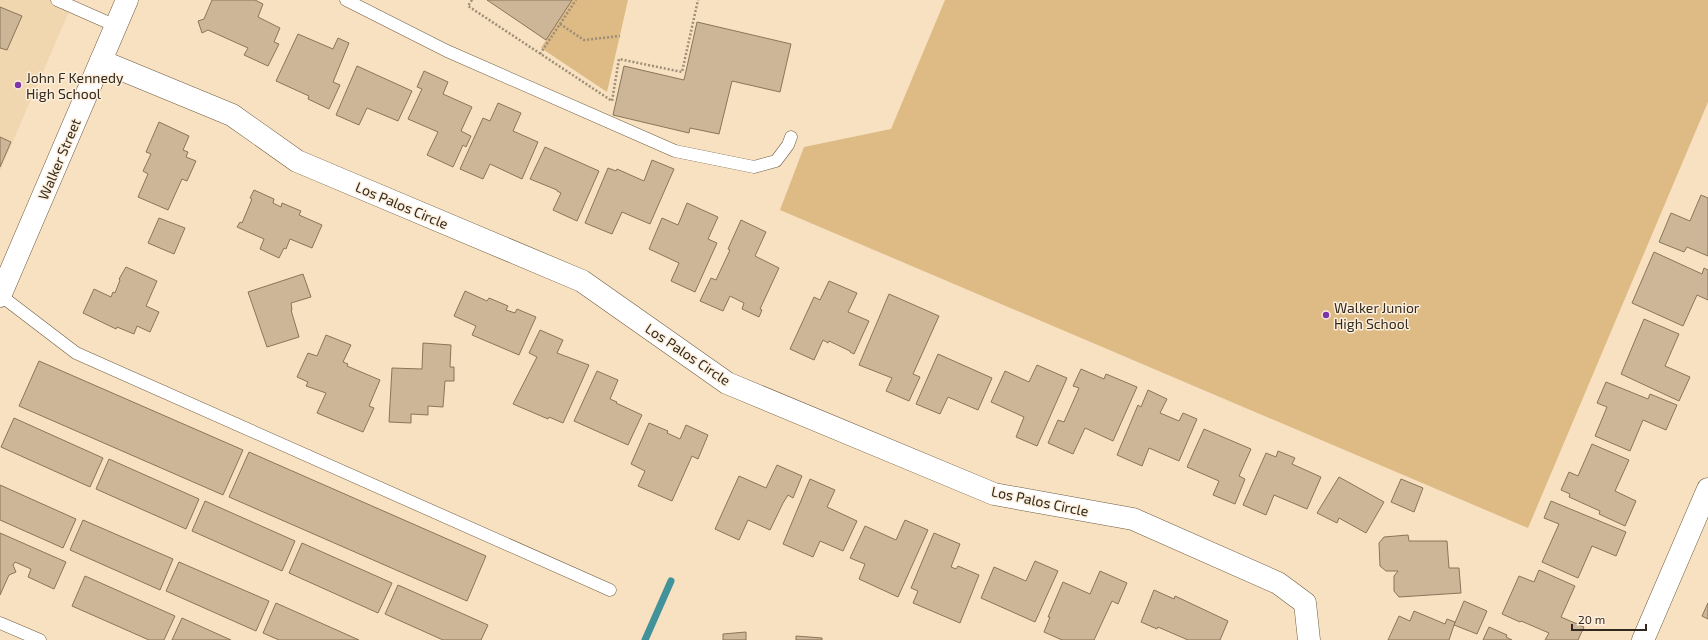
<svg xmlns="http://www.w3.org/2000/svg" width="1708" height="640" font-family="'Exo 2',sans-serif">
<style>
.built{fill:#f1d7b0}
.green{fill:#deba85}
.lines{fill:none;stroke-linecap:round;stroke-linejoin:round}
.stream{stroke:#429399;stroke-width:7}
.building{fill:#ccb697;stroke:#897558}
.service-casing{stroke:#6f5c40;stroke-width:13}
.minor-casing{stroke:#6f5c40;stroke-width:23}
.secondary-casing{stroke:#6f5c40;stroke-width:23}
.path{stroke:#9d8d76;stroke-width:2.5;stroke-dasharray:2 2;stroke-linecap:butt}
.service{stroke:#fff;stroke-width:12}
.minor{stroke:#fff;stroke-width:22}
.secondary{stroke:#fff;stroke-width:22}
.poi-dot{fill:#7b37aa;stroke:#fdefdc;stroke-width:1.5}
.labels{text-anchor:middle;dominant-baseline:central;stroke-width:3;stroke-linejoin:round;paint-order:stroke}
.poi-label{font-size:14px;fill:#31291d;stroke:#fdefdc;text-anchor:start}
.street-label{font-size:14px;fill:#31291d;stroke:#fdefdc}
</style>
<rect width="100%" height="100%" fill="#f7e1c1"/>
<polygon class="built" points="0,0 74,0 0,171"/>
<g class="green">
<polygon points="572,0 628,0 607,92 541,48"/>
<polygon points="945,0 1708,0 1708,102 1528,528 780,210 804,147 891,129"/>
</g>
<g class="lines">
<polyline class="stream" points="645,640 671,581"/>
</g>
<g class="building">
<polygon points="212,0 255,0 263,4 258,17 280,28 274,42 279,44 268,66 244,55 248,48 208,30 202,33 198,21 204,19"/>
<polygon points="487,0 572,0 546,40"/>
<polygon points="0,7 22,16 7,50 0,48"/>
<polygon points="697,22 791,44 780,92 732,81 719,134 690,128 689,133 613,115 624,66 684,80"/>
<polygon points="298,34 333,49 338,38 349,43 333,82 340,85 329,109 308,99 309,96 276,81"/>
<polygon points="357,66 412,91 398,121 367,108 359,125 336,115"/>
<polygon points="424,71 448,82 443,94 472,107 461,131 471,136 466,147 463,145 453,167 427,155 438,132 408,119 422,89 417,87"/>
<polygon points="498,103 521,113 513,131 538,142 522,179 490,164 483,179 460,169 483,118 490,121"/>
<polygon points="159,122 189,136 183,150 188,152 186,157 196,161 187,181 182,179 168,210 138,197 148,174 143,171 151,154 146,152"/>
<polygon points="0,137 11,142 0,167"/>
<polygon points="545,147 599,171 577,221 553,210 561,193 557,191 557,190 530,179"/>
<polygon points="652,160 674,169 650,224 622,212 612,234 585,223 608,168 616,171 617,169 644,181"/>
<polygon points="254,190 274,199 273,203 281,207 282,203 301,211 299,215 322,225 312,248 290,239 286,249 284,248 279,258 260,249 264,239 237,227 240,222 242,223 252,199 250,198"/>
<polygon points="1701,195 1708,198 1708,256 1687,247 1684,252 1659,242 1671,213 1690,221"/>
<polygon points="687,203 718,217 708,239 717,243 695,292 671,281 679,263 649,249 662,218 678,225"/>
<polygon points="159,218 185,228 174,254 148,243"/>
<polygon points="741,220 766,232 755,256 779,268 760,309 762,310 759,317 742,309 744,303 730,296 723,311 700,301 711,278 716,280 730,250 728,249"/>
<polygon points="1654,252 1702,274 1704,268 1708,270 1708,300 1697,295 1683,326 1632,303"/>
<polygon points="126,267 157,281 146,306 159,312 150,332 137,326 134,334 117,327 116,329 83,313 94,289 111,297 113,292 115,293 120,280 119,279"/>
<polygon points="303,274 311,297 291,303 292,310 291,310 299,337 267,347 248,292"/>
<polygon points="829,281 857,293 848,312 869,321 854,354 850,352 850,351 829,341 828,343 823,340 814,360 790,349 814,297 820,300"/>
<polygon points="465,291 487,301 489,298 508,306 506,310 515,313 517,309 536,317 519,355 472,335 476,326 454,316"/>
<polygon points="889,294 939,316 913,374 920,377 909,401 886,391 892,378 859,365"/>
<polygon points="1644,319 1679,334 1665,366 1690,377 1679,401 1621,374"/>
<polygon points="540,330 563,340 557,353 589,365 563,423 549,417 548,419 513,404 537,357 529,353"/>
<polygon points="326,335 351,345 343,362 348,364 347,366 380,380 369,406 374,408 363,432 317,413 326,393 306,386 308,382 297,377 308,353 317,356"/>
<polygon points="423,343 451,345 450,367 454,367 454,381 445,381 443,407 428,406 428,415 411,414 411,423 389,422 392,368 422,369"/>
<polygon points="938,354 992,378 978,410 948,397 940,414 916,404"/>
<polygon points="39,361 243,450 223,495 19,406"/>
<polygon points="1037,365 1067,378 1037,446 1016,437 1024,417 991,402 1005,371 1029,382"/>
<polygon points="1081,369 1104,379 1106,374 1137,387 1113,441 1085,428 1073,454 1048,443 1058,420 1064,422 1079,388 1073,386"/>
<polygon points="597,371 618,380 610,399 617,402 616,403 642,415 628,445 574,421"/>
<polygon points="1606,382 1648,399 1650,394 1677,405 1666,430 1643,420 1630,451 1595,436 1607,407 1597,403"/>
<polygon points="1148,390 1167,399 1160,413 1179,421 1183,413 1197,419 1179,461 1149,448 1142,466 1117,455 1138,405 1141,407"/>
<polygon points="14,418 103,458 90,487 1,447"/>
<polygon points="649,423 668,431 667,433 680,439 686,425 708,435 698,459 692,456 672,501 638,486 645,471 631,464"/>
<polygon points="1204,429 1251,449 1239,476 1245,479 1235,504 1213,495 1219,481 1187,467"/>
<polygon points="1592,444 1629,460 1615,491 1636,501 1625,526 1599,514 1600,511 1569,497 1570,494 1561,490 1569,472 1578,476"/>
<polygon points="1278,451 1295,458 1292,464 1321,477 1307,509 1274,495 1266,515 1243,505 1266,453 1276,457"/>
<polygon points="249,452 486,556 467,601 229,497"/>
<polygon points="109,459 199,499 186,529 96,489"/>
<polygon points="777,465 802,476 793,498 788,495 783,503 770,530 748,520 739,540 715,529 739,476 766,488"/>
<polygon points="1339,477 1384,502 1366,533 1339,518 1337,523 1317,513"/>
<polygon points="810,479 835,490 827,507 857,521 843,551 820,541 813,557 783,544"/>
<polygon points="1401,479 1423,488 1414,512 1391,502"/>
<polygon points="0,485 76,519 63,548 0,520"/>
<polygon points="205,501 295,541 282,571 192,531"/>
<polygon points="1551,501 1626,532 1616,556 1592,546 1578,578 1542,562 1559,524 1544,518"/>
<polygon points="83,520 173,559 160,590 70,550"/>
<polygon points="905,520 928,530 898,597 859,579 865,564 850,558 865,526 896,540"/>
<polygon points="0,533 66,562 54,589 28,577 31,569 15,562 13,565 16,572 9,575 0,595"/>
<polygon points="934,533 960,544 951,567 956,569 958,566 979,575 960,623 913,603 918,591 911,588"/>
<polygon points="1408,535 1409,541 1447,541 1449,568 1459,568 1461,593 1399,597 1394,591 1394,576 1398,571 1386,571 1380,566 1379,543 1384,537"/>
<polygon points="302,543 392,583 378,613 289,573"/>
<polygon points="1035,561 1058,571 1035,622 981,598 994,567 1026,581"/>
<polygon points="179,562 269,601 256,631 166,591"/>
<polygon points="1539,570 1575,586 1561,617 1584,627 1578,640 1545,640 1549,633 1521,621 1520,622 1502,614 1519,576 1534,582"/>
<polygon points="1100,571 1127,583 1118,604 1112,601 1094,640 1062,640 1044,632 1050,617 1048,617 1063,582 1090,594"/>
<polygon points="85,576 175,616 164,640 149,640 72,606"/>
<polygon points="398,585 488,625 481,640 443,640 385,614"/>
<polygon points="1154,590 1174,599 1175,596 1228,621 1220,640 1188,640 1158,627 1157,629 1141,622"/>
<polygon points="1464,601 1487,611 1477,634 1454,625"/>
<polygon points="276,603 359,640 279,640 263,633"/>
<polygon points="1708,603 1708,619 1702,616"/>
<polygon points="1414,611 1445,624 1447,619 1455,622 1449,640 1388,640 1399,616 1410,621"/>
<polygon points="182,618 231,640 172,640"/>
<polygon points="1489,627 1507,635 1506,637 1512,640 1483,640"/>
<polygon points="746,632 746,640 723,640 723,634"/>
<polygon points="796,636 822,638 822,640 796,640"/>
</g>
<g class="lines">
<defs>
<g id="service">
<polyline points="57,0 116,26"/>
<polyline points="346,0 447,51 675,151 754,167 776,161 788,145 791,137"/>
<polyline points="0,295 76,353 610,590"/>
<polyline points="0,623 40,640"/>
</g>
<g id="minor">
<polyline points="101,61 232,115 297,161 582,281 727,383 994,494 1133,519 1278,583 1305,603 1309,640"/>
<polyline points="1643,640 1708,489"/>
</g>
<polyline id="secondary" points="0,296 127,0"/>
</defs>
<use href="#service" class="service-casing"/>
<use href="#minor" class="minor-casing"/>
<use href="#secondary" class="secondary-casing"/>
<g class="path">
<polyline points="472,0 468,6 612,101 619,59 682,72 698,0"/>
<polyline points="560,24 584,40 620,36"/>
<polyline points="540,54 576,0"/>
</g>
<use href="#service" class="service"/>
<use href="#minor" class="minor"/>
<use href="#secondary" class="secondary"/>
</g>
<g class="poi-dot">
<circle cx="18" cy="85" r="4"/>
<circle cx="1326" cy="315" r="4"/>
</g>
<g class="labels">
<g class="poi-label">
<text x="26" y="77">John F Kennedy<tspan x="26" dy="16">High School</tspan></text>
<text x="1334" y="307">Walker Junior<tspan x="1334" dy="16">High School</tspan></text>
</g>
<g class="street-label">
<text transform="translate(59 159) rotate(-67)">Walker Street</text>
<text transform="translate(402 205) rotate(23)">Los Palos Circle</text>
<text transform="translate(688 354) rotate(34)">Los Palos Circle</text>
<text transform="translate(1040 501) rotate(12)">Los Palos Circle</text>
</g>
</g>
<path d="M1572 624v6h74v-6" fill="none" stroke="#31291d" stroke-width="2"/>
<text x="1578" y="624" font-size="12" fill="#31291d" stroke="#fdefdc" stroke-width="3" paint-order="stroke">20 m</text>
</svg>
